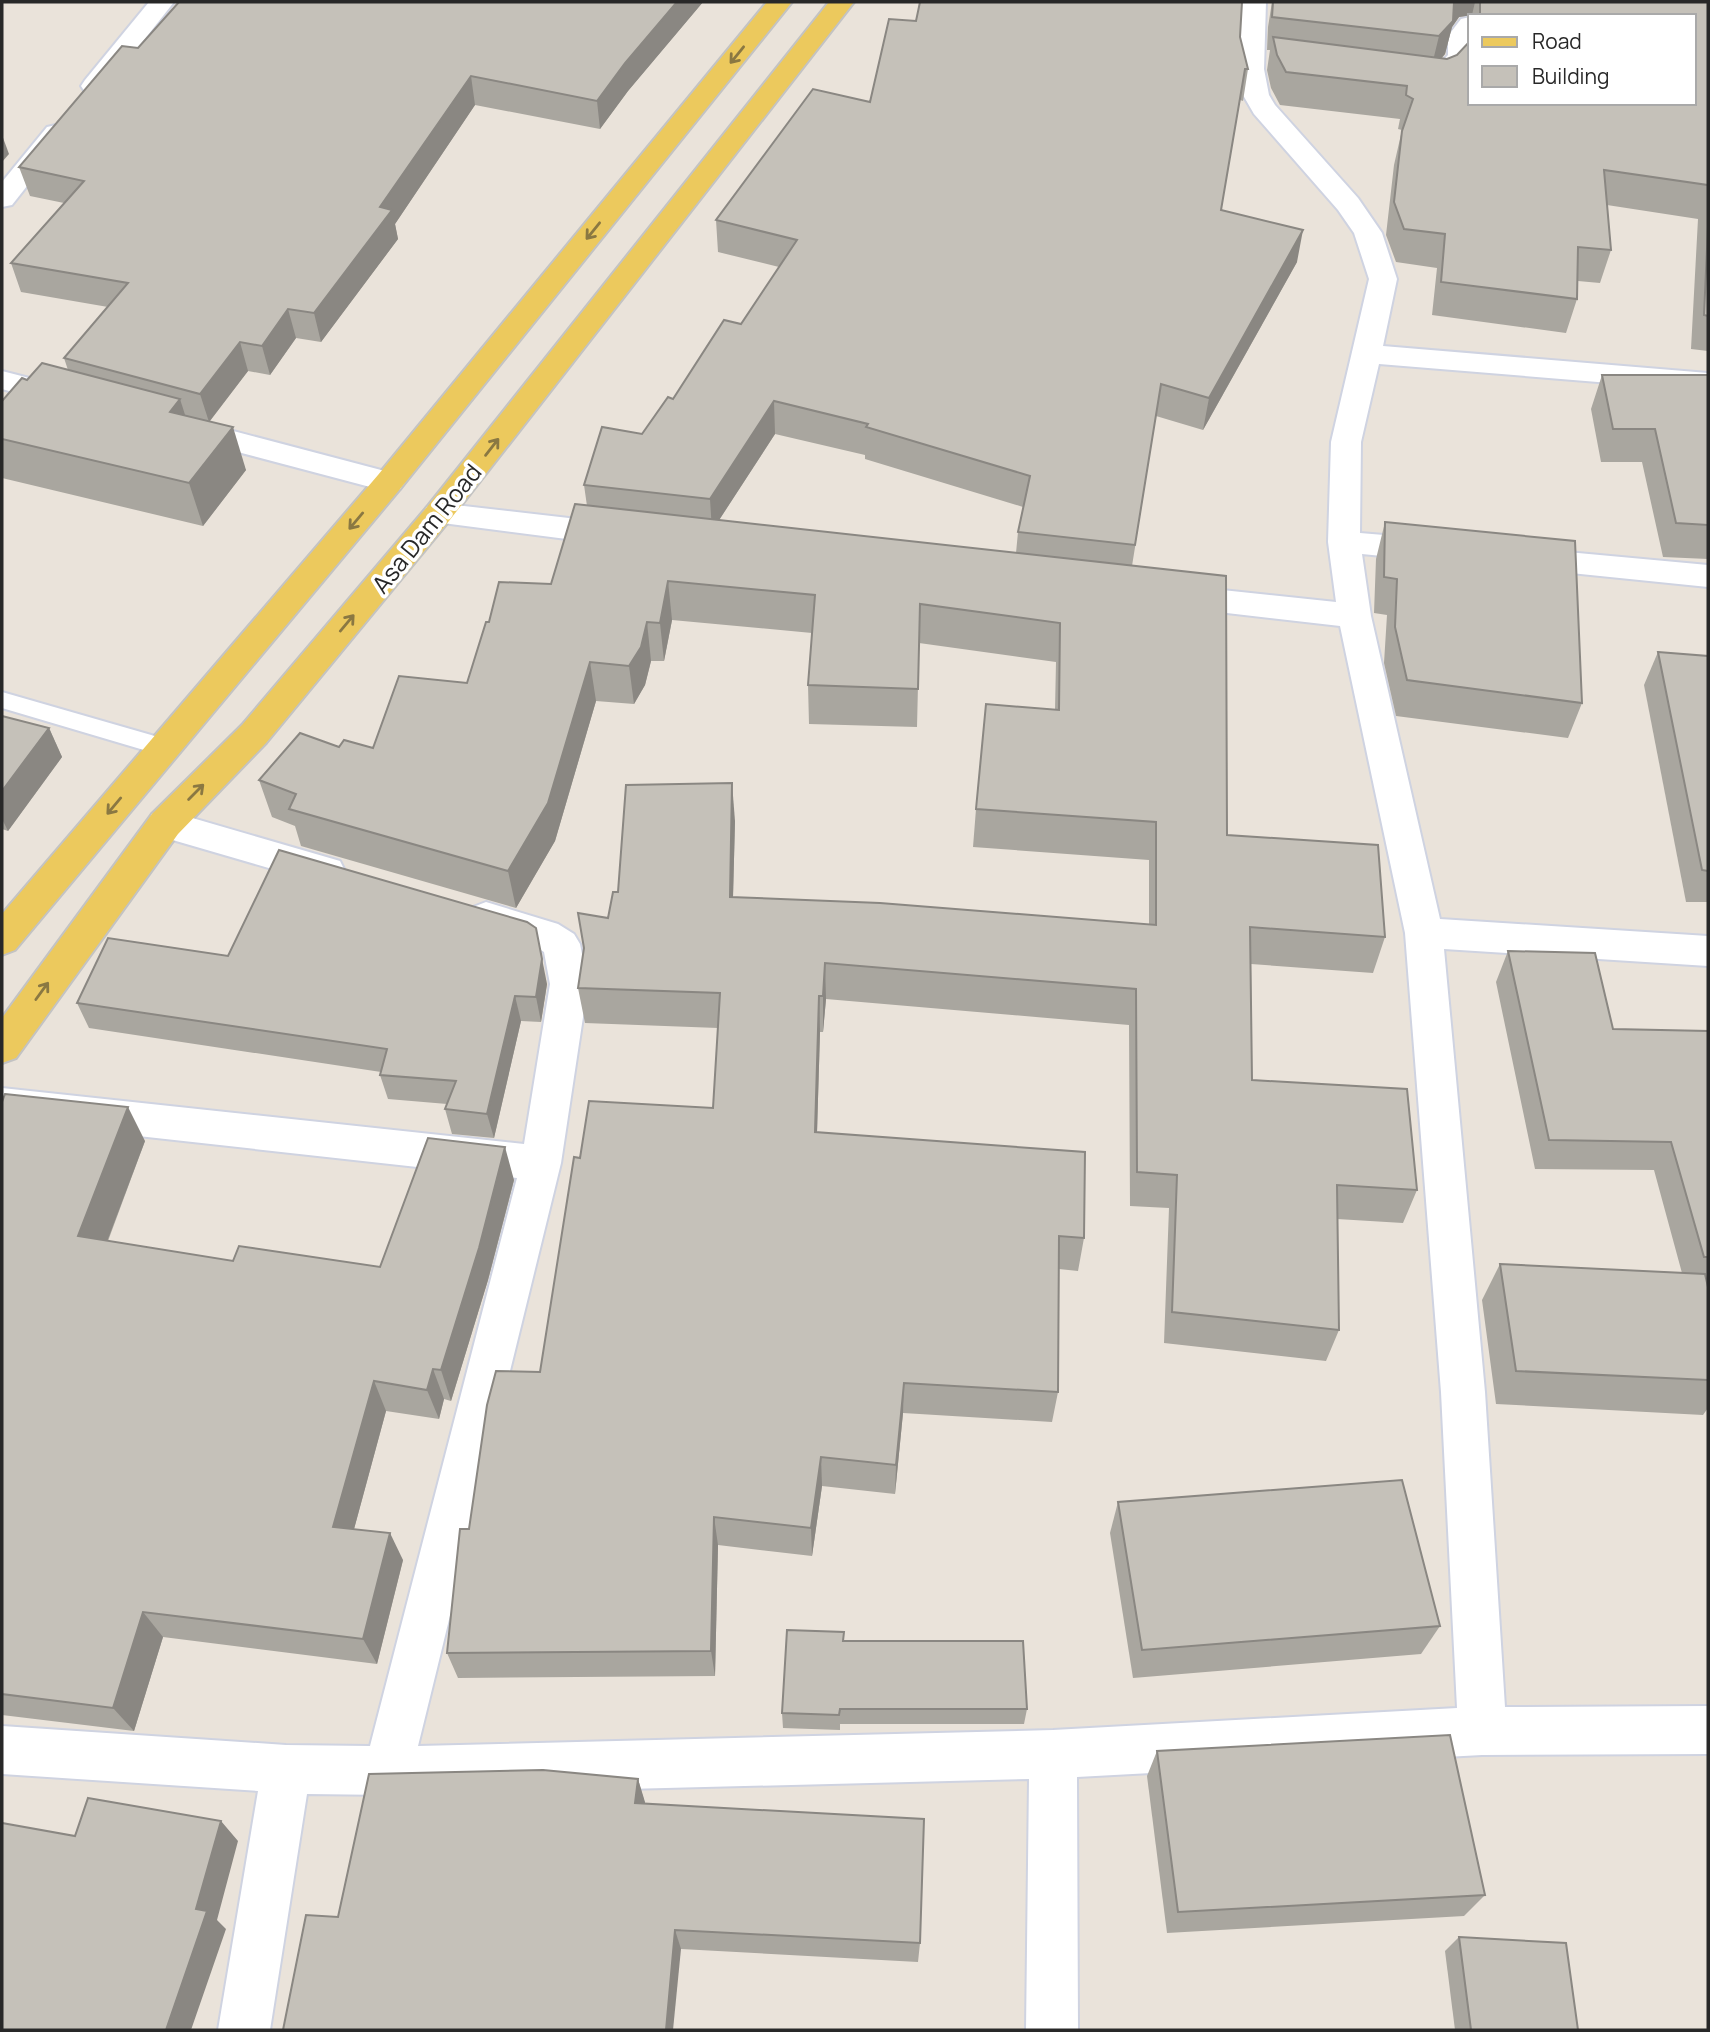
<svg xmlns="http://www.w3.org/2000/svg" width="1710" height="2032" font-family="Manrope,sans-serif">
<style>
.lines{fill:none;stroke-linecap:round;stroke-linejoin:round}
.service-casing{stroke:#cfd3e1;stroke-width:4}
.minor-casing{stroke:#cfd3e1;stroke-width:4}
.primary-casing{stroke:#c3c3c3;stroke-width:4}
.service{fill:#fff;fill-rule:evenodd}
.minor{fill:#fff;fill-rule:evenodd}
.primary{fill:#ecc95d;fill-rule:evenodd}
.wall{fill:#a9a69f;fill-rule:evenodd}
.shaded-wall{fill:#8a8782}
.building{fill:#c5c1b9;stroke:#8a8782;stroke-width:2}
.oneway{stroke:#8a7842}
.labels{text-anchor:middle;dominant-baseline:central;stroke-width:7;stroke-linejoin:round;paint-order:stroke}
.street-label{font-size:24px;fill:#282828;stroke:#fff}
</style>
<rect width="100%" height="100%" fill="#eae3da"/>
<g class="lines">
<defs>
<polygon id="service" points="2,692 172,741 176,747 172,753 164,756 2,708"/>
<g id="minor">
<polygon points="149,2 174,2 103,92 94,94 85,92 81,86 85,80"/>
<polygon points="1242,2 1266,2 1264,69 1269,95 1275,105 1358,198 1382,233 1397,279 1383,346 1708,373 1708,391 1379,364 1361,442 1360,533 1432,539 1443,542 1448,550 1443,558 1432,561 1362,554 1371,616 1440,919 1708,936 1708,966 1444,949 1485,1392 1505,1707 1708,1706 1708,1754 1482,1755 1077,1777 1078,2030 1026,2030 1029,1779 388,1795 307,1794 270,2030 218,2030 258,1791 2,1774 2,1726 286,1745 370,1746 517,1178 2,1121 2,1088 524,1144 550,984 544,952 533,945 473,927 467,917 473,907 486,902 558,924 574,934 580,944 588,984 561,1163 418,1746 1053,1730 1457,1708 1441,1392 1405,933 1340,626 1175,607 1163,604 1159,596 1163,588 1175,585 1336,602 1328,542 1331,442 1369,279 1354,233 1338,210 1254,114 1243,95 1238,69"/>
<path d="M1470,17v45c-20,21 -23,30 -53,22l-4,-5 4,-5 15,-2 16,-17v-19l13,-17z"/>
<polygon points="56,125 65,127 69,133 12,205 2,207 2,182 47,127"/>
<polygon points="2,371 80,391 84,398 80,405 69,408 2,389"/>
<polygon points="188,419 400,475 405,482 400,489 389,492 177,436 173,429 177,422"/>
<polygon points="438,503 621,524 632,527 637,535 632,543 621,546 427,521 422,514 427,507"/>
<polygon points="1523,548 1708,565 1708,587 1512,567 1507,559 1512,551"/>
<polygon points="165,810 340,861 345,871 340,881 327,885 152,834 147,824 152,814"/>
</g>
<g id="primary">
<polygon points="767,2 792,2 400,489 15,950 2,955 2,914 378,475"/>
<polygon points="829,2 854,2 449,521 266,743 178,834 16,1058 2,1063 2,1018 152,814 242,725 427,507"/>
</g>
</defs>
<use href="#service" class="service-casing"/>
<use href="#minor" class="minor-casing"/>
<use href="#primary" class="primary-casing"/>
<use href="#service" class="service"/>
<use href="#minor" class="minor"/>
<use href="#primary" class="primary"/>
</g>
<g class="wall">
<polygon points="179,2 703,2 628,91 600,129 475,105 395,224 398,239 321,342 296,338 270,375 248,371 210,421 246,470 203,526 2,478 2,401 27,380 68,370 64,358 108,307 21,292 11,263 64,203 30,196 19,167 138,48"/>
<path d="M1272,2h436v349l-17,-2 7,-130 -91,-14 4,45 -11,33 -22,-2 -1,18 -11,34 -134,-18 5,-47 -41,-6 -10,-27 8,-70 8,-35 -4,-1 2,-10 -120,-14 -9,-17 -4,-18 3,-20h-3l1,-23zM1472,15v1h222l-247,43 -5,-1 3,-4 7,-27 7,-10z"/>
<path d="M916,21l324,16 8,32 -5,32 -3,-1 -19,110 76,52 -94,168 -47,-14 -24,150 95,269 158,102 -12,36 -122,-9 1,116 165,110 -14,33 -66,-4 2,111 -13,31 -162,-18 5,-135 -39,-2 -1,-181 -303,-26 -3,33h-3l-3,100 267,106 -6,33 -19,-2 -1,123 -6,30 -149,-9 -8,81 -73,-8 -10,70 -94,-11 -3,131 -257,2 -11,-25 22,-124 71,-157 40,-214 133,-50 5,-80 -133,-5 -7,-35 6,-37 -6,-38 30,5 10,-26 117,-71 -2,76 416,28v-65l-176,-13 3,-38 79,-99 1,-48 -137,-19 -2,84 -108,-3 -1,-39 4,-52 -140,-13 -8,41h-13l-6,24 -11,19 -38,-3 -41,140 -39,67 -215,-62 -6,-20 -23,-9 -13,-37 80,-33 34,1 94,-65 22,-61 62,-38 36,-78 -3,-21 58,-51 31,-35 68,-75 38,-57 -61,-15 -2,-32 154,-118zM775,434l90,21v4l158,48 -5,25 -2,21 -297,-33z"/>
<polygon points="1602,375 1708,375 1708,559 1663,557 1642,462 1601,462 1591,409"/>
<polygon points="1385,522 1582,703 1568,738 1396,716 1384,663 1387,615 1374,613 1376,559"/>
<polygon points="1658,652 1708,656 1708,902 1686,902 1644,685"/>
<polygon points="2,716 49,728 62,757 8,831 2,829"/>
<polygon points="1508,951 1613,1029 1708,1031 1708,1408 1703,1415 1496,1404 1482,1300 1500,1264 1682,1273 1654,1170 1535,1169 1496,982"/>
<polygon points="228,956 547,984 541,1022 521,1021 494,1138 452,1134 445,1109 447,1104 388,1099 380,1075 381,1072 89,1028 77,1003"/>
<polygon points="2,1102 145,1141 108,1241 233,1261 380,1267 514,1180 488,1280 451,1401 444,1399 439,1419 386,1411 354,1529 403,1560 377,1664 163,1637 134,1731 2,1715"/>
<polygon points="1118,1502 1440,1626 1421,1654 1133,1678 1110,1533"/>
<polygon points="844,1641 1027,1709 1024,1724 840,1724 840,1730 783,1728 782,1713"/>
<polygon points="1157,1751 1485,1895 1464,1916 1167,1933 1147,1776"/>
<polygon points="638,1779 645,1804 920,1943 918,1962 681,1949 338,1917"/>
<polygon points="1459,1937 1578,2030 1455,2030 1445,1951"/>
</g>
<g class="shaded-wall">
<polygon points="677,2 703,2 628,91 600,129 597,101 625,63"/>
<polygon points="1454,2 1475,2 1472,15 1459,17 1452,27 1445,54 1431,69 1439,36"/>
<polygon points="471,76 475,105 395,224 398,239 321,342 314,313 380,207"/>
<polygon points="2,135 9,154 2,162"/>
<polygon points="1303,230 1297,262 1203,430 1209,398"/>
<polygon points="288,309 296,338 270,375 262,346"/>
<polygon points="240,342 248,371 209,422 200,394"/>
<polygon points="180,399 194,443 170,412"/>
<polygon points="774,401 775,434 712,531 710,499"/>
<polygon points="233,427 246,470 203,526 189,483"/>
<polygon points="668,581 672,620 664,661 660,623"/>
<polygon points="647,622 651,661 645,685 634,704 629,666"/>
<polygon points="590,662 596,701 555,841 516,908 508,871"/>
<polygon points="49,728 62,757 8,831 2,819 2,791"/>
<polygon points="732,783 735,821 732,934 730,897"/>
<polygon points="536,928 547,984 541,1022 536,997"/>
<polygon points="825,963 826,999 823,1032 823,996"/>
<polygon points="515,996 521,1021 494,1138 487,1114"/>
<polygon points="819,996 820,1032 816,1166 815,1132"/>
<polygon points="128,1107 145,1141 97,1268 78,1236"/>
<polygon points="505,1147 514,1180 488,1280 451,1401 441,1370"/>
<polygon points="433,1369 444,1399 439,1419 427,1390"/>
<polygon points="374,1381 386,1411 347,1555 333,1527"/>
<polygon points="904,1383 903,1413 895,1494 896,1465"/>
<polygon points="821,1457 822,1486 812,1556 811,1528"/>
<polygon points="714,1517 718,1545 715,1676 711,1651"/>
<polygon points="390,1533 403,1560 377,1664 363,1639"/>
<polygon points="143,1612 163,1637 134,1731 113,1708"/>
<polygon points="638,1779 645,1802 642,1826 635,1803"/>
<polygon points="221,1821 238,1841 217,1920 226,1929 191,2030 166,2030 196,1909"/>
<polygon points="675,1930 681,1949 673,2030 666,2030"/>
</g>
<g class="building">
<polygon points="179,2 677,2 625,63 597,101 471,76 380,207 392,210 314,313 288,309 262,346 240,342 200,394 64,358 128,283 11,263 84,181 19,167 122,46 138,48"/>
<polygon points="920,2 1242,2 1240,37 1248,69 1245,69 1221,210 1303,230 1209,398 1161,384 1135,545 1018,532 1030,476 866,427 868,424 774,401 710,499 584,485 602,427 642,434 668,397 673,399 724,320 741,324 797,240 716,220 813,89 870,102 889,19 916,21"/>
<polygon points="1273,2 1454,2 1453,21 1439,36 1272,17"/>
<polygon points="1480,2 1708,2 1708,185 1604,170 1611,250 1578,247 1577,299 1441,282 1445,234 1404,229 1394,202 1402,131 1413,99 1406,95 1407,86 1286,72 1277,55 1273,37 1447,59 1457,55 1470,41 1470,103 1694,103 1694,16 1480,16"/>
<polygon points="1708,227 1708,316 1704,315"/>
<polygon points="42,363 180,399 170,412 233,427 189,483 2,439 2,401 22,378 27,380"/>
<polygon points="1602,375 1708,375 1708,525 1676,523 1655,429 1613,429"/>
<polygon points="575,504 1226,576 1227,835 1378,845 1385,937 1250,927 1252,1080 1407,1089 1417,1190 1337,1185 1339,1330 1172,1312 1177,1175 1137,1172 1136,989 825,963 823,996 819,996 815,1132 1085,1152 1084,1238 1059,1236 1058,1392 904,1383 896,1465 821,1457 811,1528 714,1517 711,1651 447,1653 460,1529 469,1529 487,1405 496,1371 540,1372 574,1157 580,1158 589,1101 713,1108 720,993 578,988 584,948 578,913 608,918 613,892 618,892 626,785 732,783 730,897 880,903 1156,925 1156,822 976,809 986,704 1059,710 1060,623 920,604 918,689 808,685 815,595 668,581 660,623 647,622 641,647 629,666 590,662 548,803 508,871 289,809 296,794 259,780 300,733 339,747 344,740 373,748 399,676 467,683 486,622 489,622 499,582 551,584"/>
<polygon points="1385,522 1575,541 1582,703 1407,680 1395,627 1397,579 1384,577"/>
<polygon points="1658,652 1708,656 1708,871 1702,870"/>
<polygon points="2,716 49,728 2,791"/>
<polygon points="279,850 527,922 536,928 542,959 536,997 515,996 487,1114 445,1109 456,1081 380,1075 387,1049 77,1003 108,938 228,956"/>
<polygon points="1508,951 1595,953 1613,1029 1708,1031 1708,1257 1704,1257 1671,1142 1549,1140"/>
<polygon points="5,1094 128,1107 78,1236 233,1261 239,1246 380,1267 428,1138 505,1147 479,1248 441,1370 433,1369 427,1390 374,1381 333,1527 390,1533 363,1639 143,1612 113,1708 2,1694 2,1102"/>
<polygon points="1500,1264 1705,1274 1708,1287 1708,1380 1516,1371"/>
<polygon points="1402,1480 1440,1626 1142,1650 1118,1502"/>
<polygon points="787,1630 844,1632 843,1641 1023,1641 1027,1709 840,1709 839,1715 782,1713"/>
<polygon points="1450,1735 1485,1895 1178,1912 1157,1751"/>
<polygon points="543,1770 638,1779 635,1803 924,1819 920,1943 675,1930 666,2030 283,2030 306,1915 338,1917 369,1774"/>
<polygon points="88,1798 221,1821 196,1909 207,1911 166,2030 2,2030 2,1823 75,1836"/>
<polygon points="1459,1937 1566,1943 1578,2030 1471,2030"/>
</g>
<defs><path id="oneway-shaft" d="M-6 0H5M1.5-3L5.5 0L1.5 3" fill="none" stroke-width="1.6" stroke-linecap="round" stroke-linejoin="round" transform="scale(1.75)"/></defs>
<g class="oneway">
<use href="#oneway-shaft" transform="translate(737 55) rotate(129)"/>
<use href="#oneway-shaft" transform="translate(593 231) rotate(129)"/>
<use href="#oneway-shaft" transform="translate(492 447) rotate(-52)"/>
<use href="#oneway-shaft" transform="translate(356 521) rotate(130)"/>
<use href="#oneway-shaft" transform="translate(347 623) rotate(-50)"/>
<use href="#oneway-shaft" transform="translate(196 792) rotate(-45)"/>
<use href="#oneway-shaft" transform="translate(114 806) rotate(130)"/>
<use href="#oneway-shaft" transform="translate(42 991) rotate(-54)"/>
</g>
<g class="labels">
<g class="street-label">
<text transform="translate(426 528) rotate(-51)">Asa Dam Road</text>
</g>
</g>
<rect width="1710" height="2032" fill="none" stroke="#282828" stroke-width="7"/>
<rect x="1468" y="14" width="228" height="91" fill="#ffffff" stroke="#a9a9a9" stroke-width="2"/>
<rect x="1482" y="37" width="35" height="10" fill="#ecc95d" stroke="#a9a9a9" stroke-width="2"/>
<text x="1532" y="49" font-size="21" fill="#282828">Road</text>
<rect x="1482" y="66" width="35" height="21" fill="#c5c1b9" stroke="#a9a9a9" stroke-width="2"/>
<text x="1532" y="84" font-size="21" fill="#282828">Building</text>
</svg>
